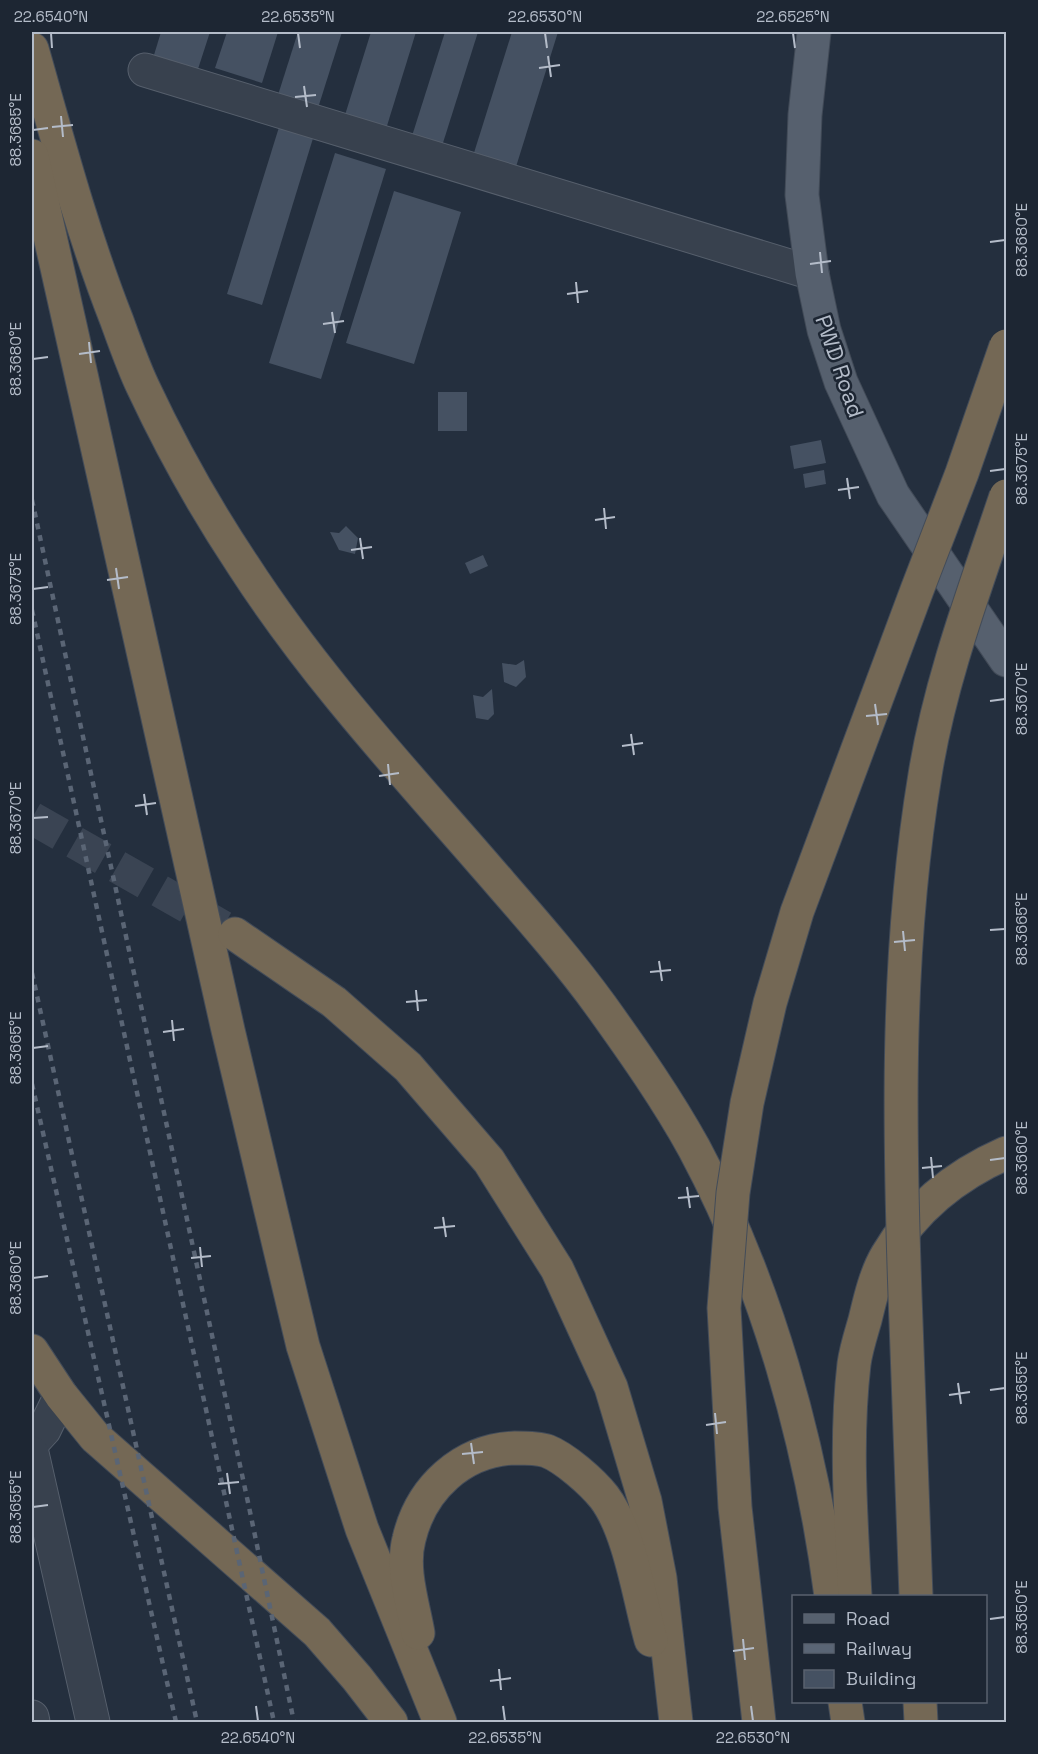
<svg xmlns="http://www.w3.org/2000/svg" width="1038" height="1754" font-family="'Space Grotesk',sans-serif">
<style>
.building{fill:#455162}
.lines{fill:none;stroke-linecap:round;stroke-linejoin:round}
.highway-tunnel{stroke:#3a4453;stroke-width:33;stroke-dasharray:33 16;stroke-linecap:butt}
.minor-casing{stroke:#565f6c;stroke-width:35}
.major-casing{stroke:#414a57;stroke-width:35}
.highway-casing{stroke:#434c59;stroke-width:35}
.minor{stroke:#38414e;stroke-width:33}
.major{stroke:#56606e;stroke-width:33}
.highway{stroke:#746855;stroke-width:33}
.rail{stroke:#5a6575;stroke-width:4.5;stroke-dasharray:6 6;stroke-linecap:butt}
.highway-bridge-casing{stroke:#434c59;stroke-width:35;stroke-linecap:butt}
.highway-bridge{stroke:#746855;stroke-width:33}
.ticks{fill:none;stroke:#b4bcc9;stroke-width:2}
.labels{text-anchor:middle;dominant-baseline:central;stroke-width:5;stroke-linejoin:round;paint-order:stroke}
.street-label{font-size:22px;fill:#b4bcc9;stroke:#1d2633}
.neatline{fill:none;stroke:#b4bcc9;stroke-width:2}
.ticks-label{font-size:15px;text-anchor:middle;fill:#b4bcc9}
</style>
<rect width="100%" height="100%" fill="#242f3e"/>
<g class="building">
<polygon points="161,32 210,32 198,69 154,55"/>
<polygon points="227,32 278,32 262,83 215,68"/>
<polygon points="298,32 342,32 318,108 278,95"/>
<polygon points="371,32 416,32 386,129 345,115"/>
<polygon points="445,32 478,32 442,146 412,136"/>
<polygon points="512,32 558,32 515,170 473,156"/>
<polygon points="280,124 314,135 262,305 227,294"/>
<polygon points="335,153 386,169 321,379 269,363"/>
<polygon points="394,191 461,212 414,364 346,343"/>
<rect x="438" y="392" width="29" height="39"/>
<polygon points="821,440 826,463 794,469 790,446"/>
<polygon points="824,470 826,484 805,488 803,474"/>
<polygon points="346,526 358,538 355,554 339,550 330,532 339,533"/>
<polygon points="483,555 488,566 470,574 465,563"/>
<polygon points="524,660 526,677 516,687 504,682 502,663 516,665"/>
<polygon points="492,689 494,714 488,720 476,718 473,695 483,697"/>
</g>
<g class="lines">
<polyline class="highway-tunnel" points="32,818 223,927"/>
<defs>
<g id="minor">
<polyline points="145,70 812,273"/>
<polyline points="32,1443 44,1430 61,1395"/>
<polyline points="32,1453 93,1722"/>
<polyline points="32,1717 33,1722"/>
</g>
<polyline id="major" points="814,32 805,115 802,195 812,273 824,330 841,382 893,495 1006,660"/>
<g id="highway">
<path d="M32,49c26,92 50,183 85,272 8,22 16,45 26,66 29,62 62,121 100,178 71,110 160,206 245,304 39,45 79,90 113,137 33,46 66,93 93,142 73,136 117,296 137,448"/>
<polyline points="32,156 228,1030 303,1346 362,1529 440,1722"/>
<polyline points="235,934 334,1002 408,1067 489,1161 557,1269 611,1387 645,1501 660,1578 676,1722"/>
<polyline points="32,1351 61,1395 95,1437 317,1632 357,1678 391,1722"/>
<path d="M855,1596c-4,-77 -10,-155 -1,-232 2,-15 7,-30 11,-44 5,-21 11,-47 22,-65 28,-48 69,-80 119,-102"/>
<path d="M418,1633c-5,-29 -17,-64 -9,-94 12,-51 53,-89 106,-91 10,0 23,0 32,3 18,7 45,31 57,46 26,34 35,101 47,143"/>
<polyline points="845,1702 848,1722"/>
<polyline points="920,1702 921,1722"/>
</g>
</defs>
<use href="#minor" class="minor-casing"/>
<use href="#major" class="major-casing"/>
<use href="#highway" class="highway-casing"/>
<use href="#minor" class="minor"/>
<use href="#major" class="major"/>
<use href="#highway" class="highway"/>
<g class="rail">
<polyline points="32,500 249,1507 294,1722"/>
<polyline points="32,610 274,1722"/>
<polyline points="32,973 197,1722"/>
<polyline points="32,1084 176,1722"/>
</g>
<defs>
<g id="highway-bridge">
<path d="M916,1596c-3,-91 -6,-182 -10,-274 -7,-183 -11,-366 19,-547 15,-95 51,-189 81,-279"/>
<polyline points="759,1722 735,1507 724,1308 733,1193 747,1103 770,1003 797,912 917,590 962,473 1006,346"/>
</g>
</defs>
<use href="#highway-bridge" class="highway-bridge-casing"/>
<use href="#highway-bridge" class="highway-bridge"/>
</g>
<path class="ticks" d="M51,33l1,15M298,33l2,15M545,33l2,15M793,33l2,15M548,56l3,21M539,68l21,-3M304,86l3,21M295,97l21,-2M61,116l2,21M52,127l21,-2M33,130l15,-2M990,242l15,-2M820,252l2,21M810,264l21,-3M576,282l2,21M567,294l21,-3M332,312l3,21M323,324l21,-3M89,342l2,21M79,354l21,-3M33,359l15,-2M990,471l15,-2M847,478l3,21M838,490l21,-3M604,508l2,21M595,520l20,-3M360,538l3,21M351,550l21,-3M116,568l3,21M107,580l21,-3M33,589l15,-2M990,701l15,-2M875,704l3,21M866,716l21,-2M631,734l3,21M622,746l21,-3M388,764l2,21M379,776l20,-3M144,794l3,21M135,806l21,-3M33,818l15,-1M990,930l15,-1M903,931l2,20M894,942l21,-2M659,961l3,20M650,972l21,-2M416,990l2,21M406,1002l21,-2M172,1020l2,21M163,1032l21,-3M33,1048l15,-2M931,1157l2,21M990,1160l15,-2M922,1168l20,-2M687,1187l3,21M678,1198l21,-2M443,1217l3,20M434,1228l21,-2M200,1247l2,20M191,1258l20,-2M33,1278l15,-2M958,1383l3,21M990,1390l15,-2M949,1395l21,-3M715,1413l2,21M706,1425l20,-3M471,1443l3,21M462,1454l21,-2M227,1473l3,21M218,1484l21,-2M33,1507l15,-2M990,1619l15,-2M743,1639l2,21M733,1651l21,-3M499,1669l2,21M490,1681l21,-3M256,1706l2,15M503,1706l2,15M751,1706l2,15"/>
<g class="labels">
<g class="street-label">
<text transform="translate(840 366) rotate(71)">PWD Road</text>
</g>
</g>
<rect width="1038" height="1754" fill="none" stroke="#1d2633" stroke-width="66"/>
<rect x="792" y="1595" width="195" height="108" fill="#1d2633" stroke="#59626f" stroke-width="1.5"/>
<rect x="804" y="1614" width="30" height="9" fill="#56606e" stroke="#59626f" stroke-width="1.5"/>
<text x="846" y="1625" font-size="18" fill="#b4bcc9">Road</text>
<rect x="804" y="1644" width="30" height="9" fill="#5a6575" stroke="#59626f" stroke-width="1.5"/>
<text x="846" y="1655" font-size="18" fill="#b4bcc9">Railway</text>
<rect x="804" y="1670" width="30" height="18" fill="#455162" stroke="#59626f" stroke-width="1.5"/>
<text x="846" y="1685" font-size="18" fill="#b4bcc9">Building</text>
<rect x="33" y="33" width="972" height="1688" class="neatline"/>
<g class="ticks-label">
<text x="51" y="22">22.6540°N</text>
<text x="298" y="22">22.6535°N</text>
<text x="545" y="22">22.6530°N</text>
<text x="793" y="22">22.6525°N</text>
<text transform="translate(16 130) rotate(-90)" y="5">88.3685°E</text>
<text transform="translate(1022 240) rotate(-90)" y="5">88.3680°E</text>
<text transform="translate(16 359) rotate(-90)" y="5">88.3680°E</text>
<text transform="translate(1022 469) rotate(-90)" y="5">88.3675°E</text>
<text transform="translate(16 589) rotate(-90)" y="5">88.3675°E</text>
<text transform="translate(1022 699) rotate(-90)" y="5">88.3670°E</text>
<text transform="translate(16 818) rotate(-90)" y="5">88.3670°E</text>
<text transform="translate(1022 929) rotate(-90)" y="5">88.3665°E</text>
<text transform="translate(16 1048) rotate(-90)" y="5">88.3665°E</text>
<text transform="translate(1022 1158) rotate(-90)" y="5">88.3660°E</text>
<text transform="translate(16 1278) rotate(-90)" y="5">88.3660°E</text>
<text transform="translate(1022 1388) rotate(-90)" y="5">88.3655°E</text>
<text transform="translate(16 1507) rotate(-90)" y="5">88.3655°E</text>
<text transform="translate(1022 1617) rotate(-90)" y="5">88.3650°E</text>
<text x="258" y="1743">22.6540°N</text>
<text x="505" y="1743">22.6535°N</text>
<text x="753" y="1743">22.6530°N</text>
</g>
</svg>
